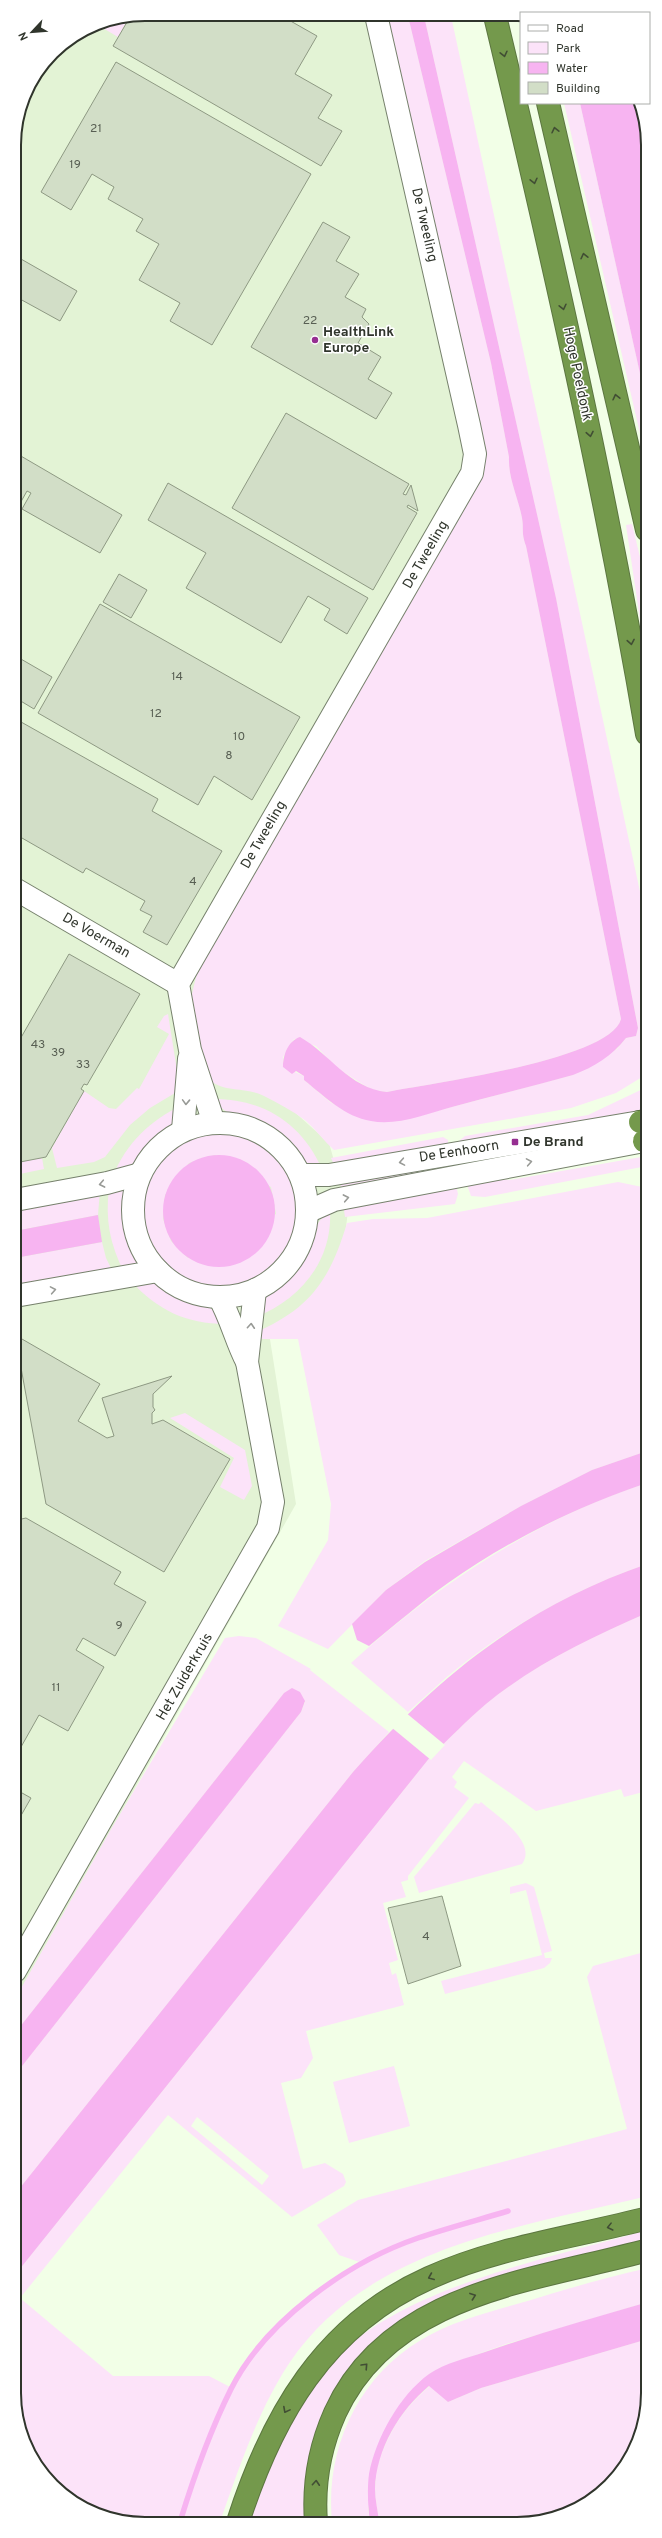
<svg xmlns="http://www.w3.org/2000/svg" width="662" height="2538" font-family="Overpass,sans-serif">
<style>
.built{fill:#e3f3d5}
.green{fill:#fce3f9;fill-rule:evenodd}
.water{fill:#f7b4f1}
.pier{fill:#f2ffe7}
.lines{fill:none;stroke-linecap:round;stroke-linejoin:round}
.stream{stroke:#f7b4f1;stroke-width:5.5}
.building{fill:#d2dec7;stroke:#8e9983}
.minor-casing{stroke:#76816c;stroke-width:24}
.highway-casing{stroke:#5c7641;stroke-width:24}
.minor{stroke:#fff;stroke-width:22}
.highway{stroke:#74994c;stroke-width:22}
.oneway{stroke:#414e34}
.oneway2{stroke:#989a96}
.poi-dot{fill:#962e91;stroke:#fff;stroke-width:1.5}
.labels{text-anchor:middle;dominant-baseline:central;stroke-width:3;stroke-linejoin:round;paint-order:stroke}
.number-label{font-size:12px;fill:#585f53}
.street-label{font-size:14px;fill:#30352c;stroke:#fff}
.poi-label{font-size:14px;font-weight:bold;fill:#30352c;stroke:#fff;text-anchor:start}
.rim{fill:none;stroke:#30352c;stroke-width:2}
</style>
<rect width="100%" height="100%" fill="#f2ffe7"/>
<polygon class="built" points="145,14 392,16 491,466 219,1044 329,1143 348,1210 343,1255 310,1306 269,1333 296,1504 15,2000 14,137 24,95 53,52 95,24"/>
<g class="green">
<path d="M386,16h22l83,347 18,94c-1,21 9,40 13,61 2,12 -1,14 4,28l95,473c-10,41 -194,65 -234,73l-15,-2 -35,-22 -21,-22 -22,-7 -11,18v10l21,9v4l26,22 23,13 33,7 28,-5 159,-42 44,-26 9,-11 10,-2 2,-8 -82,-430 -132,-582h27l196,908v150l-31,19 -45,15 -237,42c-10,-9 -18,-20 -28,-29 -13,-10 -28,-18 -42,-25 -20,-10 -41,-2 -58,-19l-15,-79 8,-33 281,-489z"/>
<polygon points="129,17 118,37 96,24"/>
<polygon points="564,103 580,103 647,405 647,464"/>
<polygon points="632,524 647,586 647,667 626,525"/>
<polygon points="168,1014 179,1083 175,1093 150,1108 130,1125 105,1157 94,1162 57,1168 52,1148 84,1091 109,1108 116,1109 137,1088 139,1089 169,1034 157,1027 164,1016"/>
<polygon points="647,1087 647,1113 459,1147 459,1141 465,1136 588,1115"/>
<path d="M214,1099c50,0 88,25 108,70 -23,-3 -33,-24 -51,-37 -19,-13 -44,-12 -57,-33z"/>
<path d="M182,1105l-4,14 -7,10 -18,15 -20,21 -20,11c14,-34 37,-55 69,-71z"/>
<path d="M212,1132c104,0 117,140 22,157 -19,4 -39,1 -55,-10 -25,-15 -38,-39 -39,-67 -3,-43 33,-73 72,-80zM215,1155l56,32 5,27 -88,44 -17,-17 -8,-22 2,-24 24,-32z"/>
<polygon points="443,1137 448,1140 448,1147 336,1169 331,1158"/>
<polygon points="647,1156 647,1166 485,1197 471,1196 465,1179 487,1178 510,1180"/>
<polygon points="42,1158 44,1169 15,1175 15,1163"/>
<polygon points="451,1158 453,1172 342,1192 339,1178"/>
<path d="M618,1182l29,6v263l-55,19 -71,36 -96,55 -39,29 -58,59 -50,-23 50,-86 3,-36 -33,-165h-40l3,-9c52,-24 70,-54 86,-107l26,-4 54,-1z"/>
<path d="M128,1185c-7,31 -2,57 15,83l-19,4c-14,-27 -19,-53 -15,-83z"/>
<polygon points="456,1185 458,1194 455,1204 345,1217 343,1204"/>
<polygon points="100,1190 98,1215 15,1231 15,1205"/>
<path d="M330,1210c3,50 -29,89 -74,107 3,-7 5,-16 10,-22 10,-11 22,-18 31,-31 13,-18 15,-40 33,-54z"/>
<polygon points="102,1242 106,1258 114,1274 15,1290 15,1258"/>
<path d="M131,1281l23,2 26,15 26,7 15,11 4,8c-38,0 -68,-14 -94,-43z"/>
<polygon points="185,1413 245,1450 252,1486 244,1500 220,1487 234,1458 170,1418"/>
<path d="M647,1483v81c-67,23 -133,59 -188,103 -18,14 -34,30 -51,45l-57,-49c86,-78 185,-144 296,-180z"/>
<path d="M647,1613v178l-23,6 -3,-8 -85,22 -72,-50 -12,16 5,5 -3,5 15,11 -61,78v4l-7,2 5,15 -23,6 15,57 -9,3 3,12 4,-2 8,32 -98,26 7,27 -12,20 -20,5 22,86 22,-6 18,11 3,8 -2,4 -52,31 -124,-102 -148,183 93,78h96l23,12c8,-12 15,-25 23,-37 29,-36 68,-65 107,-88l-23,-8 -22,-30 41,-25 269,-71 -40,-152 6,-11 55,-15v245c-126,31 -279,50 -358,166 -32,48 -51,106 -70,160l-101,-1 -39,-14 -33,-27 -20,-29 -12,-41v-135l416,-519c18,-17 36,-36 55,-52 49,-40 104,-66 161,-91zM197,2117l72,59 -7,9 -71,-59z"/>
<polygon points="239,1636 256,1638 311,1669 310,1670 389,1732 353,1772 15,2194 15,2075 301,1712 305,1702 284,1693 15,2033 15,1999 110,1831 225,1638"/>
<path d="M481,1802c15,13 57,40 41,62l-103,29 -5,-16 61,-74 4,1z"/>
<polygon points="526,1883 534,1887 536,1894 552,1951 544,1953 545,1958 552,1958 550,1963 544,1968 445,1994 441,1981 542,1955 526,1890 510,1894 510,1887"/>
<polygon points="394,2066 410,2126 349,2143 333,2082"/>
<path d="M648,2230v9l-155,44 -140,85 -43,154h-63c14,-36 28,-81 49,-113 12,-19 28,-39 44,-55 68,-68 216,-98 308,-124z"/>
<path d="M648,2268v34l-142,42 -47,17 -30,13 -19,19 -18,23 -24,92 2,14h-38c-7,-72 25,-144 89,-182 33,-20 73,-29 110,-40 39,-12 77,-23 117,-32z"/>
<path d="M648,2339v62l-10,42 -23,37 -33,27 -48,16 -155,-1c-1,-11 -4,-22 -4,-33 2,-41 25,-79 55,-103l18,16 33,-14z"/>
</g>
<g class="water">
<path d="M408,16h16l132,582 82,430 -2,8 -10,2c-14,18 -32,29 -53,37 -40,11 -81,21 -121,32 -25,7 -55,19 -81,14 -26,-4 -47,-25 -67,-41v-4l-8,-5 -4,3 -9,-7c0,-12 5,-26 17,-30 30,17 49,51 87,55 40,-8 224,-32 234,-73l-95,-473c-5,-14 -2,-16 -4,-28 -4,-21 -14,-40 -13,-61l-18,-94z"/>
<polygon points="580,103 639,103 647,128 647,405"/>
<circle cx="219" cy="1211" r="56"/>
<polygon points="98,1215 102,1242 15,1258 15,1231"/>
<path d="M647,1451v32c-69,23 -140,58 -199,100 -28,20 -53,42 -79,63l-12,-6 -5,-16 34,-34 39,-28 96,-56 71,-36z"/>
<path d="M647,1564v49c-57,25 -112,51 -161,91 -19,16 -37,35 -55,52l-416,519v-81l338,-422c85,-96 172,-166 294,-208z"/>
<polygon points="292,1688 300,1692 305,1701 301,1712 15,2075 15,2033 284,1693"/>
<path d="M648,2302v37l-167,49 -33,14 -19,-16c-29,24 -53,63 -54,103 0,11 3,22 4,33h-9c-2,-15 -3,-33 -1,-48 7,-36 30,-78 60,-100 16,-11 38,-16 56,-22 54,-19 108,-34 163,-50z"/>
</g>
<polygon class="pier" points="405,1712 445,1745 431,1760 391,1727"/>
<g class="lines">
<path class="stream" d="M180,2522c14,-46 30,-91 51,-133 34,-68 117,-127 187,-151 29,-10 60,-18 90,-27"/>
</g>
<g class="building">
<polygon points="145,14 289,15 287,19 317,36 295,74 332,95 318,118 342,131 321,166 113,46 130,17"/>
<polygon points="116,62 311,174 212,345 170,321 180,303 139,280 159,244 136,231 143,219 108,199 114,187 92,174 71,210 41,192"/>
<polygon points="323,222 350,237 336,261 359,274 345,297 366,309 362,317 369,324 358,343 381,357 368,379 392,393 376,419 251,347"/>
<polygon points="14,255 77,291 60,321 20,299 14,309"/>
<polygon points="286,413 409,484 403,494 406,495 411,485 418,511 408,505 407,507 417,513 373,590 232,508"/>
<polygon points="14,452 122,515 100,553 22,509 31,493 27,491 18,507 14,505"/>
<polygon points="168,483 368,598 347,634 324,620 330,609 308,596 281,643 186,588 206,553 148,520"/>
<polygon points="119,574 147,590 131,618 103,602"/>
<polygon points="100,604 300,717 252,800 214,776 198,805 38,713"/>
<polygon points="14,655 52,677 34,709 14,697"/>
<polygon points="14,718 158,799 152,811 222,851 167,945 143,932 152,916 140,910 145,901 86,868 83,873 15,834"/>
<polygon points="69,954 140,994 87,1085 84,1084 81,1089 84,1091 46,1157 15,1163 15,1048"/>
<polygon points="15,1335 100,1384 78,1421 107,1438 114,1436 102,1398 172,1376 153,1394 153,1407 155,1410 152,1413 152,1424 163,1420 230,1459 164,1572 46,1504"/>
<polygon points="15,1512 17,1520 26,1518 121,1572 114,1584 146,1602 115,1656 83,1638 76,1650 104,1667 68,1731 39,1715 21,1747 15,1743"/>
<polygon points="15,1789 31,1798 15,1826"/>
<polygon points="442,1896 461,1966 408,1984 388,1908"/>
</g>
<g class="lines">
<defs>
<g id="minor">
<polyline points="15,889 178,984"/>
<polyline points="214,1123 190,1050 178,984 472,473 475,454 469,425 376,15"/>
<circle cx="220" cy="1210" r="87"/>
<polyline points="183,1130 189,1059"/>
<polyline points="302,1175 329,1175 640,1122"/>
<polyline points="15,1200 107,1183 140,1174"/>
<polyline points="309,1211 334,1200 644,1141"/>
<polyline points="15,1296 158,1271"/>
<polyline points="247,1362 255,1290"/>
<path d="M15,1971l253,-443 5,-26 -26,-140c-11,-21 -16,-44 -28,-65"/>
</g>
<g id="highway">
<path d="M495,16c57,238 111,477 152,718"/>
<polyline points="548,103 647,530"/>
<polyline points="640,1122 647,1121"/>
<polyline points="644,1141 647,1142"/>
<path d="M238,2522c34,-106 86,-197 191,-244 68,-31 146,-41 219,-60"/>
<path d="M316,2522c-3,-39 3,-73 19,-109 55,-121 200,-132 313,-163"/>
</g>
</defs>
<use href="#minor" class="minor-casing"/>
<use href="#highway" class="highway-casing"/>
<use href="#minor" class="minor"/>
<use href="#highway" class="highway"/>
</g>
<defs><path id="oneway-chevron" d="M-2-3.5L2.5 0L-2 3.5" fill="none" stroke-width="1.6" stroke-linecap="round" stroke-linejoin="round"/></defs>
<g class="oneway">
<use href="#oneway-chevron" transform="translate(504 54) rotate(77)"/>
<use href="#oneway-chevron" transform="translate(555 130) rotate(-103)"/>
<use href="#oneway-chevron" transform="translate(534 181) rotate(77)"/>
<use href="#oneway-chevron" transform="translate(584 256) rotate(-103)"/>
<use href="#oneway-chevron" transform="translate(563 307) rotate(77)"/>
<use href="#oneway-chevron" transform="translate(616 397) rotate(-103)"/>
<use href="#oneway-chevron" transform="translate(590 434) rotate(79)"/>
<use href="#oneway-chevron" transform="translate(631 642) rotate(80)"/>
<use href="#oneway-chevron" transform="translate(610 2227) rotate(166)"/>
<use href="#oneway-chevron" transform="translate(431 2277) rotate(157)"/>
<use href="#oneway-chevron" transform="translate(473 2296) rotate(-20)"/>
<use href="#oneway-chevron" transform="translate(365 2366) rotate(-47)"/>
<use href="#oneway-chevron" transform="translate(286 2410) rotate(118)"/>
<use href="#oneway-chevron" transform="translate(316 2483) rotate(-86)"/>
</g>
<g class="oneway2">
<use href="#oneway-chevron" transform="translate(186 1102) rotate(92)"/>
<use href="#oneway-chevron" transform="translate(402 1162) rotate(170)"/>
<use href="#oneway-chevron" transform="translate(529 1162) rotate(-10)"/>
<use href="#oneway-chevron" transform="translate(102 1184) rotate(169)"/>
<use href="#oneway-chevron" transform="translate(346 1198) rotate(-11)"/>
<use href="#oneway-chevron" transform="translate(53 1290) rotate(-10)"/>
<use href="#oneway-chevron" transform="translate(251 1326) rotate(-86)"/>
</g>
<g class="poi-dot">
<circle cx="315" cy="340" r="4"/>
<rect x="511" y="1138" width="8" height="8" rx="2"/>
</g>
<g class="labels">
<g class="number-label">
<text x="96" y="129">21</text>
<text x="75" y="165">19</text>
<text x="310" y="321">22</text>
<text x="177" y="677">14</text>
<text x="156" y="714">12</text>
<text x="239" y="737">10</text>
<text x="229" y="756">8</text>
<text x="193" y="882">4</text>
<text x="38" y="1045">43</text>
<text x="58" y="1053">39</text>
<text x="83" y="1065">33</text>
<text x="119" y="1626">9</text>
<text x="56" y="1688">11</text>
<text x="426" y="1937">4</text>
</g>
<g class="street-label">
<text transform="translate(424 225) rotate(77)">De Tweeling</text>
<text transform="translate(577 374) rotate(78)">Hoge Poeldonk</text>
<text transform="translate(426 555) rotate(-60)">De Tweeling</text>
<text transform="translate(264 835) rotate(-60)">De Tweeling</text>
<text transform="translate(96 936) rotate(30)">De Voerman</text>
<text transform="translate(459 1152) rotate(-9)">De Eenhoorn</text>
<text transform="translate(185 1677) rotate(-60)">Het Zuiderkruis</text>
</g>
<g class="poi-label">
<text x="323" y="332">HealthLink<tspan x="323" dy="16">Europe</tspan></text>
<text x="523" y="1142">De Brand</text>
</g>
</g>
<path d="M0 0H662V2538H0ZM145 21H517A124 124 0 0 1 641 145V2393A124 124 0 0 1 517 2517H145A124 124 0 0 1 21 2393V145A124 124 0 0 1 145 21Z" fill="#fff" fill-rule="evenodd"/>
<path class="rim" d="M145 21H517A124 124 0 0 1 641 145V2393A124 124 0 0 1 517 2517H145A124 124 0 0 1 21 2393V145A124 124 0 0 1 145 21Z"/>
<rect x="520" y="12" width="130" height="92" fill="#ffffff" stroke="#acaeab"/>
<rect x="528" y="25" width="20" height="6" fill="#ffffff" stroke="#acaeab"/>
<text x="556" y="32" font-size="12" fill="#30352c">Road</text>
<rect x="528" y="42" width="20" height="12" fill="#fce3f9" stroke="#acaeab"/>
<text x="556" y="52" font-size="12" fill="#30352c">Park</text>
<rect x="528" y="62" width="20" height="12" fill="#f7b4f1" stroke="#acaeab"/>
<text x="556" y="72" font-size="12" fill="#30352c">Water</text>
<rect x="528" y="82" width="20" height="12" fill="#d2dec7" stroke="#acaeab"/>
<text x="556" y="92" font-size="12" fill="#30352c">Building</text>
<g transform="translate(32 32) rotate(244)" stroke="#ffffff" stroke-width="3" paint-order="stroke">
<path d="M0-3L7 15L0 10L-7 15Z" fill="#30352c"/>
<text y="-6" font-size="11" font-weight="bold" text-anchor="middle" fill="#30352c">N</text>
</g>
</svg>
